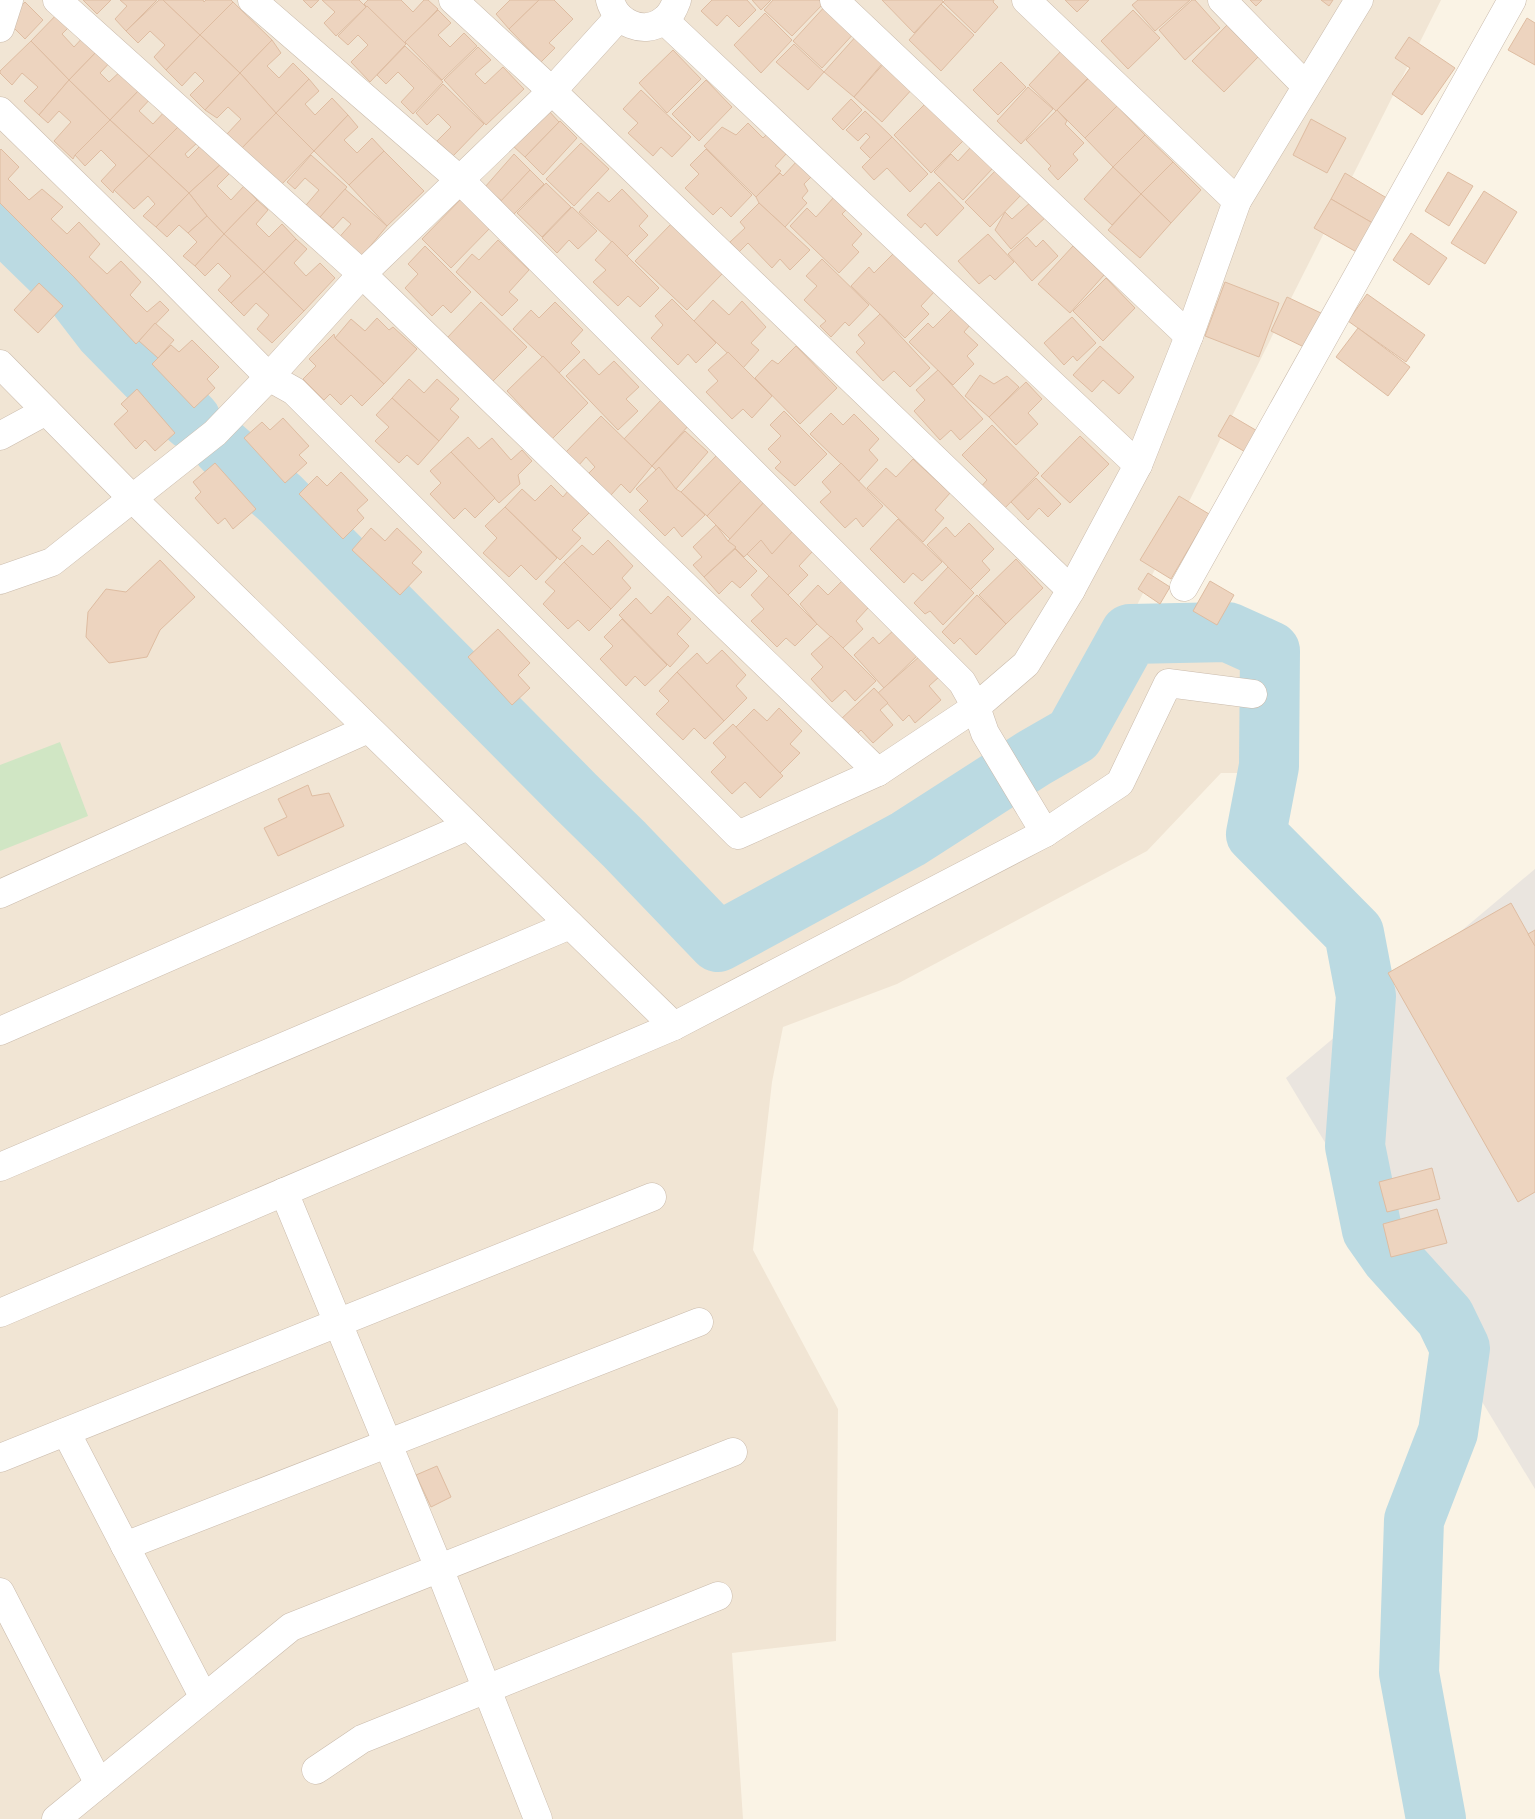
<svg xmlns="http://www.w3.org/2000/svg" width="1535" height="1819" font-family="'Open Sans',sans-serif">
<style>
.residential{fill:#f1e5d4}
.industrial{fill:#eae5df}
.green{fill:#d0e6c4}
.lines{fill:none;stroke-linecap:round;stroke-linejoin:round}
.river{stroke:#bbdae2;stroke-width:60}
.building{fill:#edd4bf;stroke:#debca1}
.minor-casing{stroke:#cabbac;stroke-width:29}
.minor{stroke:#fff;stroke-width:28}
</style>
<rect width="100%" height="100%" fill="#faf3e5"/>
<g class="residential">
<polygon points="0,0 1441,0 1128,623 1062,733 729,926 233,448 0,214"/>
<polygon points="5,244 716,956 1088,738 1134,644 1253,658 1247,773 1221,773 1147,851 897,984 783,1027 772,1082 753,1250 838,1409 836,1641 732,1653 743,1819 0,1819 0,245"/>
</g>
<polygon class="industrial" points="1535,869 1535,1489 1286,1078"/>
<polygon class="green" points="60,742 88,816 0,851 0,765"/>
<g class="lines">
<g class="river">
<polyline points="0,220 74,292 104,331 191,420"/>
<polyline points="223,448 281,499 575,796 624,844 718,942 908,839 1034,758 1074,735 1130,634 1228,632 1270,651 1269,766 1256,834 1354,933 1366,996 1355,1146 1372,1230 1391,1257 1445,1317 1460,1348 1448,1432 1414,1520 1409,1673 1436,1819"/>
</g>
</g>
<g class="building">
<polygon points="83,0 111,0 97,14"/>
<polygon points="120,0 157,0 126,31 115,19 127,6"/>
<polygon points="159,0 163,0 200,35 166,70 154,57 165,45 150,31 138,43 126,31"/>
<polygon points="163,0 203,0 204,2 206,0 231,0 233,2 200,35"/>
<polygon points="303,0 319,0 311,8"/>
<polygon points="322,0 359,0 366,7 336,36 324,23 335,12"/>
<polygon points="368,0 401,0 413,12 424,0 428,0 438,9 405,44 364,4"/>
<polygon points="510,0 539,0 509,29 496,14"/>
<polygon points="539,0 554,0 573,19 549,43 555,48 541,62 509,29"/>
<polygon points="712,0 747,0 756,10 739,27 727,15 717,26 701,11"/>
<polygon points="752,0 771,0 761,10"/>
<polygon points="773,0 819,0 823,4 792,36 764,10"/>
<polygon points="882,0 942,0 943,2 914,33"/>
<polygon points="945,0 994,0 993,2 998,7 975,33 943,2"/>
<polygon points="1065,0 1089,0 1077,12"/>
<polygon points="1138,0 1190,0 1155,31 1132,5"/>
<polygon points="1192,0 1195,0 1220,28 1185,60 1159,30"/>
<polygon points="1250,0 1262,0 1256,6"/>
<polygon points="1321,0 1333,0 1329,6"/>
<polygon points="25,2 43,20 25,39 7,21"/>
<polygon points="233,2 272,40 240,73 200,35"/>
<polygon points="828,3 857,30 822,68 793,41"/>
<polygon points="941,4 974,35 941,71 909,40"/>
<polygon points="367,6 406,44 370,82 351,62 368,45 358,35 348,45 338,36"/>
<polygon points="61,10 73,23 62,34 74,47 86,34 101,47 69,80 31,41"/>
<polygon points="438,10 451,23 438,35 450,47 464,33 477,46 442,80 405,42"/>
<polygon points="1133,10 1160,38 1128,69 1101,41"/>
<polygon points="765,13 792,40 761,73 734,45"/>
<polygon points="1527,18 1535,23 1535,65 1508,50"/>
<polygon points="1227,25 1258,57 1224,92 1192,61"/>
<polygon points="858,34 887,58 854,97 824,72"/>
<polygon points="200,35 240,73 205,110 190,95 204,81 195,72 182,86 166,70"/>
<polygon points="1409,37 1455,68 1422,115 1392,94 1410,68 1395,58"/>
<polygon points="272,40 281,53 267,66 279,78 293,63 309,79 276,113 240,73"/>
<polygon points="31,41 69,80 39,115 24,101 38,87 22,73 12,85 0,73 0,71"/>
<polygon points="794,44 824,72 808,90 776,62"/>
<polygon points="405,46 443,82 413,114 401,102 414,88 398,72 386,84 377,75"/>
<polygon points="101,47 113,59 100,73 109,82 125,67 143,86 110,120 69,80"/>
<polygon points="478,47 491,60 475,74 485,84 503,67 524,89 486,125 444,80"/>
<polygon points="673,50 701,79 667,113 639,83"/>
<polygon points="1062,50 1089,77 1056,111 1029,85"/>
<polygon points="886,61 914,87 882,122 854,97"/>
<polygon points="1001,62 1026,87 998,115 973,90"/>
<polygon points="240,73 276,113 241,149 227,134 241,119 228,107 217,118 205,110"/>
<polygon points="1090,77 1117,106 1085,138 1057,110"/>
<polygon points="309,79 319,91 305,104 315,115 332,98 348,115 314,151 276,113"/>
<polygon points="69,80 110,120 75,155 73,159 54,141 71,122 59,111 48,123 39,115"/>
<polygon points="706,80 732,107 699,141 672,114"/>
<polygon points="443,84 484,124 453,156 437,141 451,127 438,114 427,125 416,113"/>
<polygon points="143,86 153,96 139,111 153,124 167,109 180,125 149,156 110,120"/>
<polygon points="1028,87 1053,109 1021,144 997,121"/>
<polygon points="641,90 691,137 672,157 661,147 653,156 628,133 638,123 623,109"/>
<polygon points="851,99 862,110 843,130 832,119"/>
<polygon points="925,104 963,141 931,173 894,135"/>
<polygon points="1117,106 1145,135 1113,167 1085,138"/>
<polygon points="548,110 559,122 525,157 513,146"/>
<polygon points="1057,110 1067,121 1065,124 1084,143 1073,154 1078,160 1058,180 1048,169 1051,166 1026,140"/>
<polygon points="865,111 892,137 871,159 860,148 870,137 866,133 858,141 846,130"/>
<polygon points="276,113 314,151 279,187 241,149"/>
<polygon points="348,115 358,127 344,140 357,153 372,138 384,151 349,185 314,151"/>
<polygon points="1311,119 1346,138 1327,173 1293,155"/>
<polygon points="110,120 149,156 114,190 113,193 101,181 116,165 101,150 85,166 75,155"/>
<polygon points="560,121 577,138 543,175 525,157"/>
<polygon points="748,123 763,138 766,135 786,154 775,166 781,171 756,197 704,146 722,127 736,135"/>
<polygon points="180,125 197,143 185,154 188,158 203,143 221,164 189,193 149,156"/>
<polygon points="1145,135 1173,162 1141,194 1113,167"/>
<polygon points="892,137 928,174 910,192 887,168 874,180 862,167"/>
<polygon points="581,143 609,169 574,206 546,179"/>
<polygon points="971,147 993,168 963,200 934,172 951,154 958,161"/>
<polygon points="1,149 19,167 8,179 29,200 42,189 63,207 51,219 67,234 79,222 100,244 89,257 107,274 121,261 141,282 130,295 147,312 160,301 169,310 136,344 74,277 0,203 0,150"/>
<polygon points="706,149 752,195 731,217 721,207 713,215 685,188 699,174 690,165"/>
<polygon points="384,151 424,191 387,226 349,185"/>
<polygon points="514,154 530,170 502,201 485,187"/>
<polygon points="311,155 347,187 315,223 301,211 319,190 305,178 295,189 287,182"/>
<polygon points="149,156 189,193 156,227 143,216 155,204 148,196 134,209 114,190"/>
<polygon points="798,160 813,175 804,184 808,191 802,198 807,203 785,227 759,203 756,197 780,173 783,176"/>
<polygon points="1173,162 1201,190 1171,223 1141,194"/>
<polygon points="221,164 230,173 217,186 231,200 244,186 257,200 224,234 207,216 189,193"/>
<polygon points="1113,167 1141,194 1112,225 1084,199"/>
<polygon points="998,168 1023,193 990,227 965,202"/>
<polygon points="530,170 544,184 512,216 499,203"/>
<polygon points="1448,172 1473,186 1449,226 1425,211"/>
<polygon points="1345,173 1390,200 1376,225 1331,199"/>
<polygon points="939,182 964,208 937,236 925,223 921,228 907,215"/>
<polygon points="546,183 571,207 542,237 517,213"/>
<polygon points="345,189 387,226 357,262 335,242 351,224 343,217 333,228 320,217"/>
<polygon points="622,189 648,216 639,226 648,235 627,256 579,212 598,192 609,202"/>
<polygon points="1484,191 1517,212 1485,264 1451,243"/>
<polygon points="189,193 207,216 188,233 179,225 167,237 156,227"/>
<polygon points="1141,194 1171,223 1140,258 1108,230"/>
<polygon points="834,197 847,209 842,214 862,234 852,245 859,252 839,273 790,226 807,208 816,217"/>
<polygon points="462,198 491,227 451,268 422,239"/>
<polygon points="1331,199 1376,225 1360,254 1314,228"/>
<polygon points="257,200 268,210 256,224 269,237 282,224 296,239 264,272 224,234"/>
<polygon points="1032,201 1046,217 1011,249 995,230 1005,212 1012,219"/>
<polygon points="759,203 810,250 790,270 780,259 772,268 748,243 739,252 730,242 745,228 740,222"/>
<polygon points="572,207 597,231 578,249 569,240 557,253 542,238"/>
<polygon points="207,216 224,234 195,266 183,256 197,242 188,233"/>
<polygon points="672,223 723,273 687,310 635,261"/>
<polygon points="1411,233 1447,258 1429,285 1393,260"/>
<polygon points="224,234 264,272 231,303 218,290 231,276 218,263 205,276 195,266"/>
<polygon points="988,234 1014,262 995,280 990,275 979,284 958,261"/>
<polygon points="1027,237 1036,247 1043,240 1058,256 1032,281 1008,254"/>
<polygon points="296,239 307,249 294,263 306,276 320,263 335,278 304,311 264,272"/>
<polygon points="498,240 529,270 509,292 518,300 502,316 456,272 472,254 479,260"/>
<polygon points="612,241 659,288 640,307 628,296 618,306 593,282 606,270 595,260"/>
<polygon points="425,246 471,292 451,313 443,305 432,316 405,288 418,274 408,264"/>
<polygon points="1073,246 1104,275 1070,313 1038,284"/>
<polygon points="895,252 935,291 921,306 929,314 905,338 851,286 869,267 874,273"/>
<polygon points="822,259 869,305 849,326 845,322 831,337 820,326 826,321 804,300 817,286 806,276"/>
<polygon points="264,272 304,311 272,343 257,329 269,315 256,303 244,316 231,303"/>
<polygon points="1106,278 1135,308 1103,341 1073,311"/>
<polygon points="1225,282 1279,303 1259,357 1205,336"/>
<polygon points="39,283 63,306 38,333 14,310"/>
<polygon points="1367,294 1425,335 1406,362 1348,321"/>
<polygon points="1287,297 1323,314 1306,348 1271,331"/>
<polygon points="672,299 716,343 696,363 688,354 678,365 651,338 663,325 655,316"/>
<polygon points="713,300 729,315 742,301 766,327 751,343 759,350 743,368 694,321"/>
<polygon points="481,302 527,347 491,383 447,338"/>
<polygon points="555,302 583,330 571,343 580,352 559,373 513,329 531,310 539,318"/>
<polygon points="953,308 970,325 964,332 978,345 967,356 974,364 953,385 909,342 928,323 933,328"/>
<polygon points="880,314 930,368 910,387 894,371 883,381 856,352 865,343 858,335"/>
<polygon points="1072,317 1096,343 1077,361 1073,356 1064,365 1044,343"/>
<polygon points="377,318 389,330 393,327 417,349 384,384 335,338 351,319 365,331"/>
<polygon points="155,323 174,340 158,358 139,341"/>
<polygon points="1358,328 1410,367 1388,396 1336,357"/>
<polygon points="334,334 335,338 384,384 362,406 351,395 341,405 330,394 324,400 303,379 316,366 309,359"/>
<polygon points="192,340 219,367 207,379 215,388 194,408 152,364 171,345 179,352"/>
<polygon points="796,346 837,388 800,424 755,378 772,360 778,364"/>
<polygon points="1100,346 1134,377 1119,394 1103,380 1092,392 1073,375"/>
<polygon points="728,352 772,396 752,418 743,409 732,419 706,392 718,381 708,370"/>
<polygon points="543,356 588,403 552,439 507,391"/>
<polygon points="584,359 599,375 614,361 639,387 626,399 638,411 618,430 566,376"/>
<polygon points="938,370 983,419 960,440 951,430 940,440 914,411 925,400 916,390"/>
<polygon points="980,375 994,384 1007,376 1019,387 989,417 965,396"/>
<polygon points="409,379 424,393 437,379 459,399 450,409 459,417 439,441 392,398"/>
<polygon points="1026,382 1042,399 1028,413 1038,424 1016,445 989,417"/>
<polygon points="137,389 175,433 155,451 145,440 136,449 114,424 128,411 121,404"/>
<polygon points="392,398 439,441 418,465 407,455 399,463 375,441 389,427 376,415"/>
<polygon points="661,400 689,425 652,466 624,439"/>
<polygon points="784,411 827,454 795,486 775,468 781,462 768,449 781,436 770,425"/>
<polygon points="831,413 843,425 854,414 879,439 869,450 878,460 859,481 810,434"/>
<polygon points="1230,415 1259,432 1247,453 1218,436"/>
<polygon points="601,416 652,466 630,493 621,484 611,495 589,473 595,467 586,457 579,465 566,452"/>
<polygon points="283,418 309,446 299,455 307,463 285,483 244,438 262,422 270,430"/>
<polygon points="992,425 1039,473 1002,511 979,489 987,480 962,455"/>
<polygon points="685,431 708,452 676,489 652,466"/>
<polygon points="1080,436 1109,464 1070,503 1041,476"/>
<polygon points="468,437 479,449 492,438 511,460 522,450 532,461 518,475 520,484 499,503 451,452"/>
<polygon points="451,452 495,498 475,518 465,508 454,519 430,494 441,483 430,471"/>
<polygon points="719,453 745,477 707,516 681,492"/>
<polygon points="913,459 950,493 935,510 944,518 923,542 867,488 886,468 896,477"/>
<polygon points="215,463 256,509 233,529 225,518 218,524 195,498 201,492 193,482"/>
<polygon points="841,463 883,506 863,527 856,518 845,528 820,502 831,492 822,482"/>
<polygon points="659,467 676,489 681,492 705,515 682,537 674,527 665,536 639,510 648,501 636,489"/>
<polygon points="341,472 368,500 357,510 364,518 343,539 299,494 317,476 327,486"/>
<polygon points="745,477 766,500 730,539 707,516"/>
<polygon points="1036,478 1061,504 1048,517 1039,508 1028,520 1011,502"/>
<polygon points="551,485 563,497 568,491 590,512 572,530 581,538 560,560 505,507 522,489 535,501"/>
<polygon points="1179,496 1209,514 1171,579 1140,560"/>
<polygon points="766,500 798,529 772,554 760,542 744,557 728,541"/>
<polygon points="505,507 557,558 536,580 521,565 509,577 483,553 497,538 485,526"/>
<polygon points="898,519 942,562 922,581 913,573 904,583 870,549"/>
<polygon points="969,523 994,549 982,561 990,570 970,590 927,545 946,527 955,537"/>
<polygon points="716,525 728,541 736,547 704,577 693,565 702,557 693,547"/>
<polygon points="371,528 385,541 397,528 422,552 412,563 422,572 400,595 352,550"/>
<polygon points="792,532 812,552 799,566 808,575 788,595 747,554 761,540 772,554"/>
<polygon points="608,540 633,566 622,578 631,588 611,609 564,562 582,545 593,555"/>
<polygon points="735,549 757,571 740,588 732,581 719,594 704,577"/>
<polygon points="1016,559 1043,588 1006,624 979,595"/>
<polygon points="160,560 195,597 160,630 147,657 109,663 86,637 88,612 106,589 126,592"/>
<polygon points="564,562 611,609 589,631 578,620 568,629 543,604 555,591 545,582"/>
<polygon points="948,567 974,593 943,625 930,611 925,614 914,603"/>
<polygon points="1148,573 1170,587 1160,604 1138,589"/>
<polygon points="769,576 817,624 795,646 786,638 777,647 751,621 764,609 751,595"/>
<polygon points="842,581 868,608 856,621 863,629 843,648 817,624 800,604 818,585 828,595"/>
<polygon points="1210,581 1234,595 1217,625 1193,611"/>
<polygon points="977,595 1006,624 976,655 960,638 954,644 942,632"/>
<polygon points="668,596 691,619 677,634 689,646 670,667 619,615 636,598 651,614"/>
<polygon points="622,619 667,665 645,686 635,676 626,686 600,659 613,646 604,637"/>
<polygon points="896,628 920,653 884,688 854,655 873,637 879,644"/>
<polygon points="498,629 530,663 518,675 530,688 512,705 468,657"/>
<polygon points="831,636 876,681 855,701 845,690 832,702 811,679 823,667 811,654"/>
<polygon points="722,650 746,675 736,686 747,698 724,721 677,672 697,653 707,664"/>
<polygon points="920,656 939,677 929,686 941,700 915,723 909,715 903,721 878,693"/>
<polygon points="677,672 724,721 705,739 694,728 683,740 656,714 669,701 659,691"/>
<polygon points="874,688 888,703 880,710 893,725 873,743 861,730 855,736 840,720"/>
<polygon points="779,708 802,731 790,744 800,753 780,773 735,728 754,709 767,721"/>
<polygon points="733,724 783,776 760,798 745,782 732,794 711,772 726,757 713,743"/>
<polygon points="308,785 312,796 329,793 344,826 278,856 264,828 287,817 278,799"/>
<polygon points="1511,903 1535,946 1535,1192 1518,1202 1388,973"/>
<polygon points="1535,930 1535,946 1528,934"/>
<polygon points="1432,1168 1440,1199 1387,1212 1379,1182"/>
<polygon points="1437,1209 1447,1243 1391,1257 1383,1224"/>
<polygon points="437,1466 451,1497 431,1507 416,1475"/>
</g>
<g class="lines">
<defs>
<g id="minor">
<polyline points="57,0 362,274 878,772"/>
<polyline points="252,0 460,180 962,682 976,707 985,733 1045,833"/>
<polyline points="453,0 552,91 1071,590"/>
<path d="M610,0c6,23 34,36 54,20 7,-5 10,-12 13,-20"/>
<polyline points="834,0 1189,336"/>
<polyline points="1026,0 1237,201"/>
<polyline points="1222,0 1306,86"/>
<polyline points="664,20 1138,465"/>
<polyline points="0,28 9,0"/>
<polyline points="0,111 162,269 269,377 294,391 738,835 878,772 976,707 1026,664 1071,590 1138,465 1189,336 1237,201 1359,0"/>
<polyline points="0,364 133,499 674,1026"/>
<polyline points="0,436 46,411"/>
<polyline points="0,580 52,562 215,433 269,377 362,274 552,91 619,17"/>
<polyline points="1184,587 1512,0"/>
<polyline points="0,894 368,729"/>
<polyline points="0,1031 468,826"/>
<polyline points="0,1167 570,925"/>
<polyline points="284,1192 439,1568 538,1819"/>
<polyline points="0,1313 674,1026 1045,833 1120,783 1168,683 1253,694"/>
<polyline points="66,1432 204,1698"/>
<polyline points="0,1458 652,1197"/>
<polyline points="125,1546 699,1322"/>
<polyline points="0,1592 99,1784"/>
<polyline points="316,1770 362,1739 718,1596"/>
<polyline points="56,1819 291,1627 733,1452"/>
</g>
</defs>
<use href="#minor" class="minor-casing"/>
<use href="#minor" class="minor"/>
</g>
</svg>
